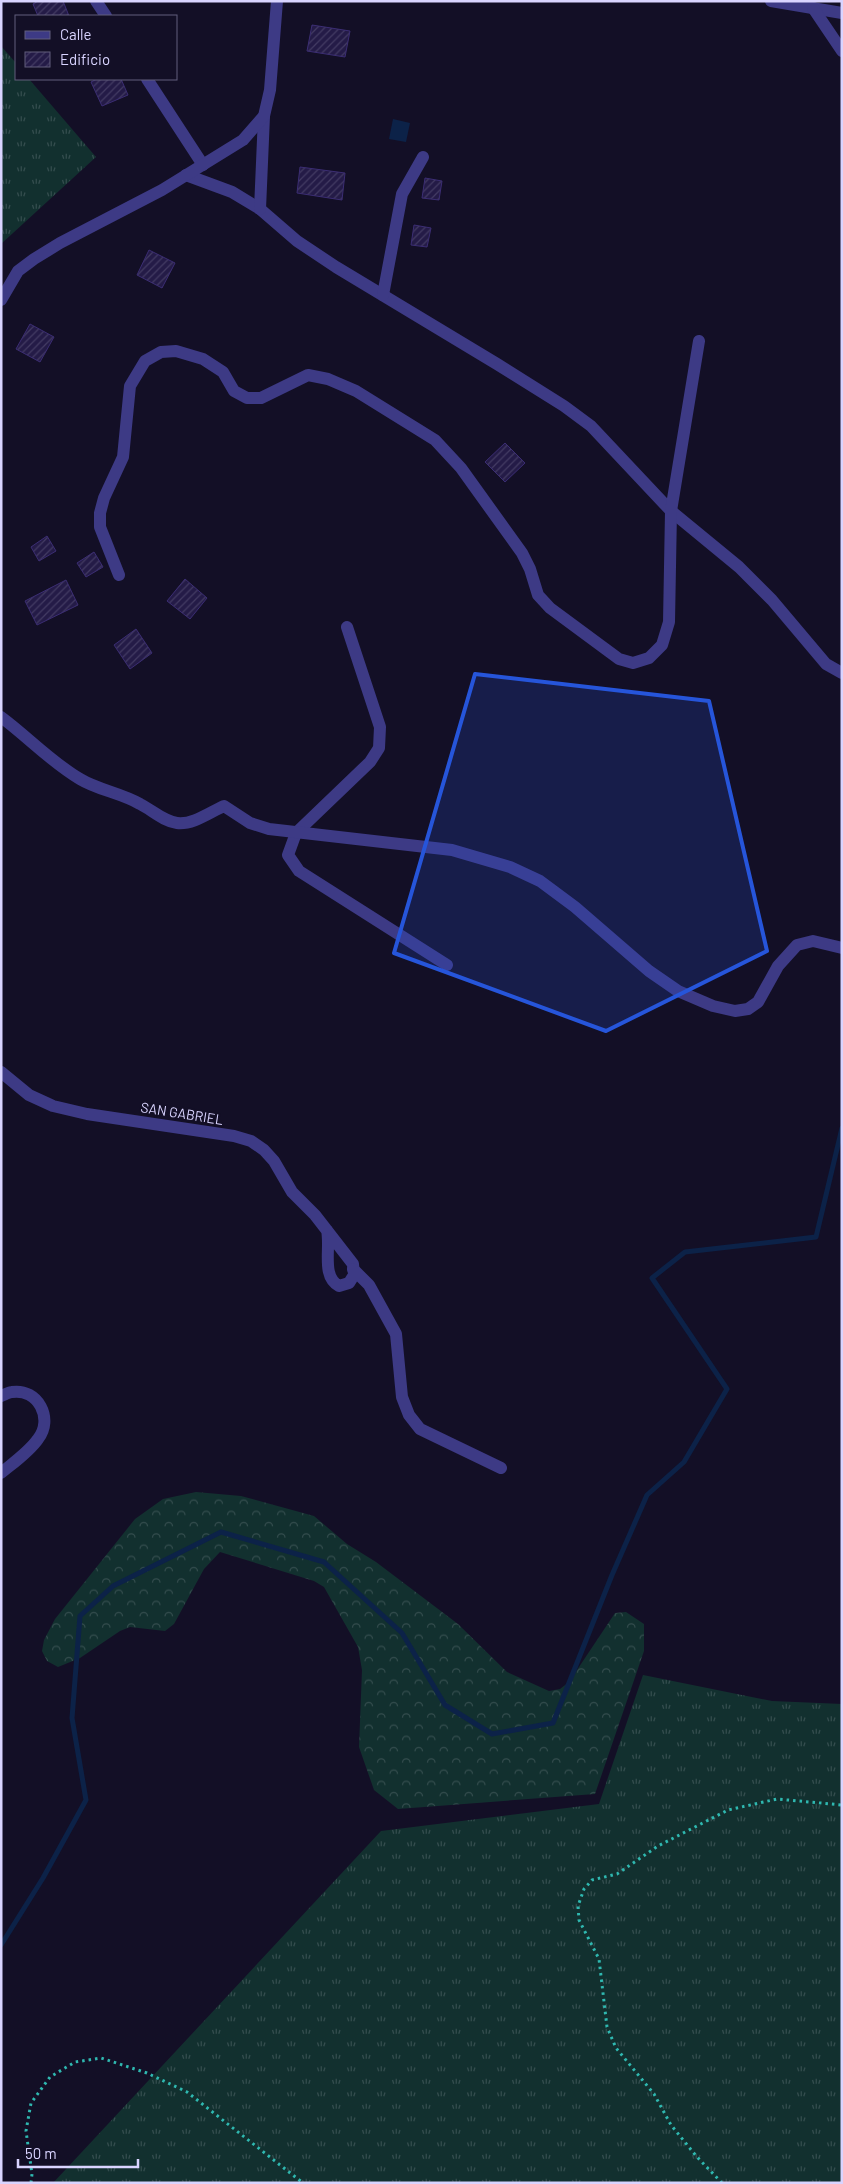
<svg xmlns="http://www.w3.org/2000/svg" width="843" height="2184" font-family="Barlow,sans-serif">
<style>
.grass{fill:url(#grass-tufts)}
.forest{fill:url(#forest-crowns)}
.water{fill:#0c2248}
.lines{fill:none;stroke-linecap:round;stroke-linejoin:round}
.stream{stroke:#0c2248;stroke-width:5}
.building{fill:url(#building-hatch);stroke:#3b2d73}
.path{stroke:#2fb8b0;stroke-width:3;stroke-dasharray:2.5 4;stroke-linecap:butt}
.street{stroke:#3d3a85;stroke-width:12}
.marked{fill:#2655da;fill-opacity:0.2;stroke:#2655da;stroke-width:4;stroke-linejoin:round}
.labels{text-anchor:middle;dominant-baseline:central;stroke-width:4;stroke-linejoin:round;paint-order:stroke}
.street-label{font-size:14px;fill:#d9d4ff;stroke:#130f26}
</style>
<defs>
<pattern id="grass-tufts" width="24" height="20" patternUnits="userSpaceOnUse" patternTransform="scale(1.25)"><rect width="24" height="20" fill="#12302f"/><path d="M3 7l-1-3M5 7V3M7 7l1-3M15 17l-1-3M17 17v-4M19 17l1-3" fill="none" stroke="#344d4e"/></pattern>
<pattern id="forest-crowns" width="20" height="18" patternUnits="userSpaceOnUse" patternTransform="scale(1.25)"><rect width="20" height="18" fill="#12302f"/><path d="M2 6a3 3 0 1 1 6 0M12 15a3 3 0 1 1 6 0" fill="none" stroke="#344d4e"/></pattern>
<pattern id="building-hatch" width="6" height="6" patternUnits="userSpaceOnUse" patternTransform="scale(1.25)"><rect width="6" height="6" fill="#241b47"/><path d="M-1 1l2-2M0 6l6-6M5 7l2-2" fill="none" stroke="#433b63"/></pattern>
</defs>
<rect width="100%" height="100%" fill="#130f26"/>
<g class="grass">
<polygon points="1,46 16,63 16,79 29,79 96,157 1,244"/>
<polygon points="643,1675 772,1701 842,1704 842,2183 53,2183 381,1831 599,1804"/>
</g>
<polygon class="forest" points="196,1492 241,1496 314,1516 347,1544 376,1562 458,1624 507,1672 549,1691 560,1689 569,1682 615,1613 626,1612 644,1624 644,1651 595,1794 398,1809 374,1790 359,1747 362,1670 358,1647 324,1587 314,1581 220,1552 204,1569 174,1624 165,1631 130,1627 120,1631 80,1658 58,1667 47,1661 42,1651 44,1640 55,1619 135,1519 163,1499"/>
<polygon class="water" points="393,119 410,123 406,142 389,139"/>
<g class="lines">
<polyline class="stream" points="1,1945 43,1878 86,1800 72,1718 80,1616 113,1586 221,1532 324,1562 402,1633 445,1705 492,1734 553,1723 612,1575 647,1495 684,1462 727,1389 652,1278 685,1252 816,1237 842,1128"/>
</g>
<g class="building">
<polygon points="38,1 63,1 69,16 38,16 33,4"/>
<polygon points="312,25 350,31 345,57 307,51"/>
<polygon points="97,79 121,79 128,95 102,106 91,82"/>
<polygon points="300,167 345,173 342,200 297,193"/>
<polygon points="425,178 442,181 439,200 422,198"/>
<polygon points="414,225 431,228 427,247 411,245"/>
<polygon points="149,250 175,263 162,288 137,275"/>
<polygon points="30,324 54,337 40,362 16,349"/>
<polygon points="505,443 525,463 505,482 485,462"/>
<polygon points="47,536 56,551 39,561 31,547"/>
<polygon points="94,552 103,567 86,577 77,563"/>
<polygon points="185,579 207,598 190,619 167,601"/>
<polygon points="66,580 78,605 37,625 25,601"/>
<polygon points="136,629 152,653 130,669 114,645"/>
</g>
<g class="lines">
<g class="path">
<polyline points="31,2183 32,2174 26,2131 31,2103 50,2077 75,2062 101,2058 147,2073 187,2092 303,2183"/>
<polyline points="722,2183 697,2157 671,2125 654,2094 616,2048 607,2027 599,1959 579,1920 578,1906 584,1889 592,1880 617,1874 658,1846 728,1810 777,1799 842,1805"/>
</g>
<g class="street">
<polyline points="96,1 106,16"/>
<polyline points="771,1 842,13"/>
<polyline points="813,8 842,51"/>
<polyline points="147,79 203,165"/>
<polyline points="186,175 232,192 260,209 297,241 336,267 497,364 564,406 591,426 671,511 739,567 772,600 826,664 842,673"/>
<polyline points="260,209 264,116"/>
<polyline points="383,295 402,194 423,157"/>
<polyline points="1,300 18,271 34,259 60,243 162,190 243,140 264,116 270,90 277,1"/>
<polyline points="119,575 100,527 100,513 104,498 123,457 130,386 145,361 161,352 176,351 203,359 223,372 234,391 247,398 261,398 308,375 328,379 356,391 435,440 461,468 522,553 530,569 538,595 550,608 619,659 633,663 649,658 662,645 669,622 671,511 699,341"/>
<polyline points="347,627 380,727 379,748 370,762 296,833 288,855 299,871 447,965"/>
<path d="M1,717c27,20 50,45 79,62 18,11 41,14 60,25 12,6 23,17 37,19 16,2 33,-11 47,-17l26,17 19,6 183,21 58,17 30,14 35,26 74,64 29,20 35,15 22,5 13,-2 10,-7 20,-36 19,-21 16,-4 29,7"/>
<path d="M1,1072l28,23 24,11 34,8 147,22 17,5 13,9 10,11 18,31 23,23 38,49 1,11 -5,8 -10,3c-18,-10 -8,-37 -12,-56"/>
<polyline points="353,1269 369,1285 396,1334 402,1397 409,1415 420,1429 501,1468"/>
<path d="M1,1396c3,-1 8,-4 11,-4 26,-4 42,27 26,47 -9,13 -25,24 -37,34"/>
</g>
</g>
<path class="marked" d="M475,674l234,27 58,250 -161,80 -212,-78z"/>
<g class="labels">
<g class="street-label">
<text transform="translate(182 1113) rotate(9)">SAN GABRIEL</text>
</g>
</g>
<rect width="843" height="2184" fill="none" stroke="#d9d4ff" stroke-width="5"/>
<rect x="15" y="15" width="162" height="65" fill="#130f26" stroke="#625e7d"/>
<rect x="25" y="31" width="25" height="8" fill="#3d3a85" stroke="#625e7d"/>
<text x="60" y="40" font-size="15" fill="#d9d4ff">Calle</text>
<rect x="25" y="52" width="25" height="15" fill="url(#building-hatch)" stroke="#625e7d"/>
<text x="60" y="65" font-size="15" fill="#d9d4ff">Edificio</text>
<path d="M18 2159v8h120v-8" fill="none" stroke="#d9d4ff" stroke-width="2.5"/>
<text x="25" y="2159" font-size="15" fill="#d9d4ff" stroke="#130f26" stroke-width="4" paint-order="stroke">50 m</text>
</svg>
